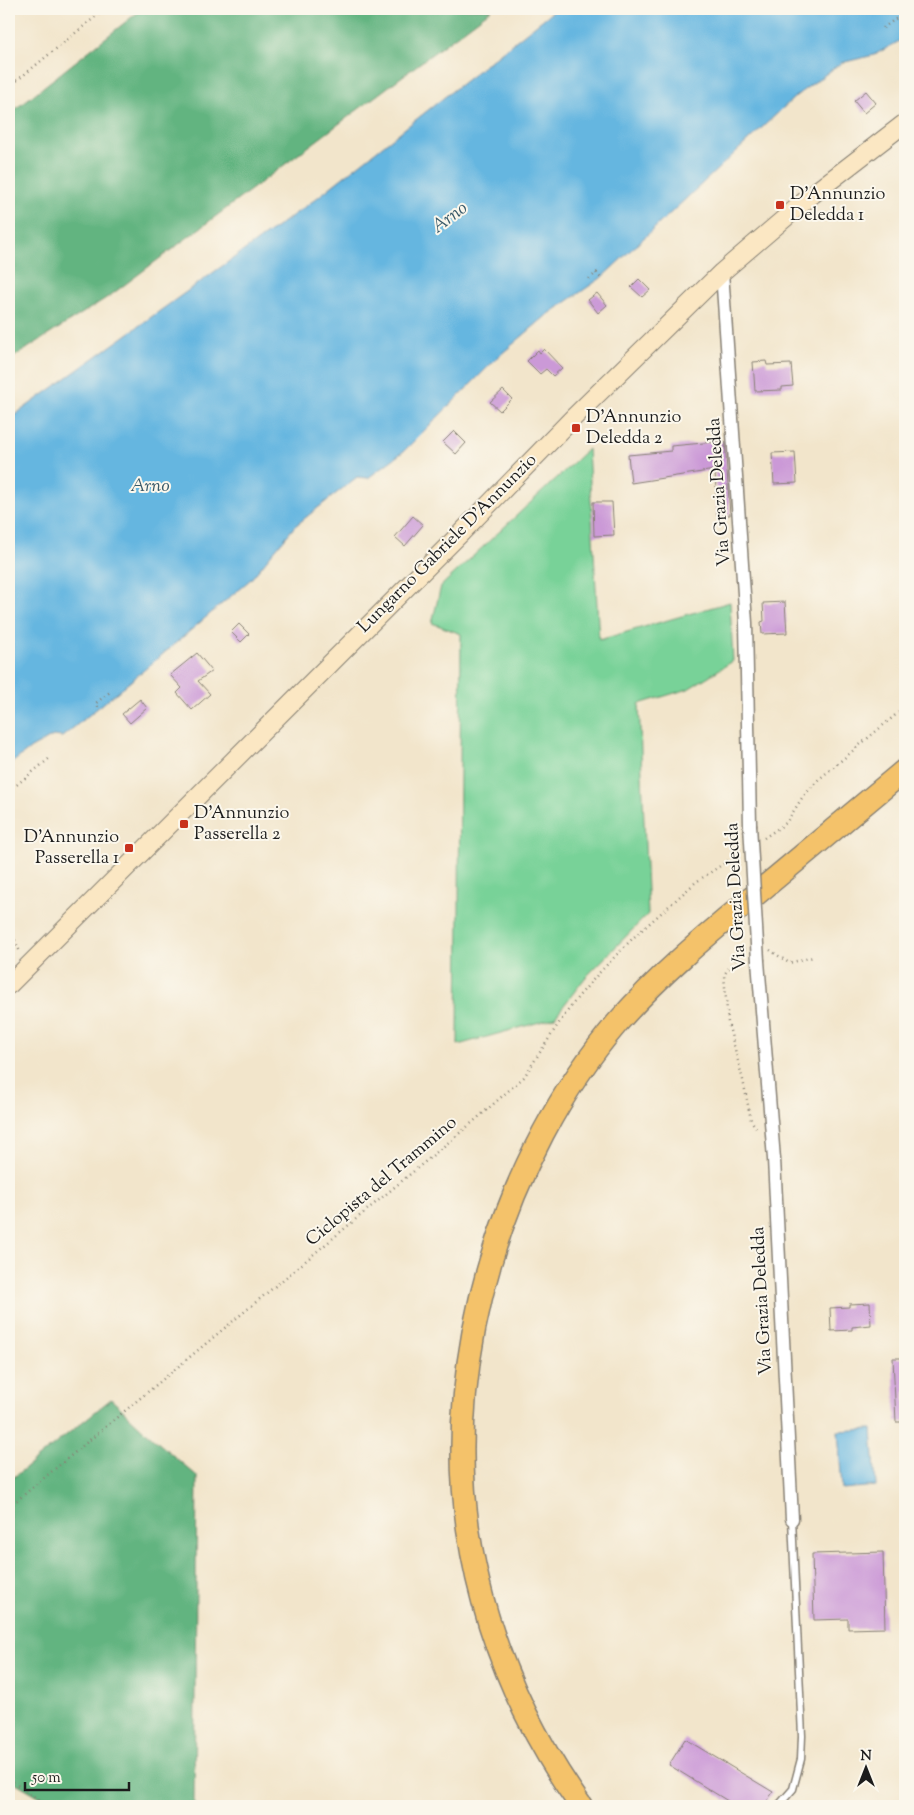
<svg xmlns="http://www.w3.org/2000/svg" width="914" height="1815" font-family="'Sorts Mill Goudy',serif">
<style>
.green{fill:#78d298;stroke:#4a775a}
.forest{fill:#62b480;stroke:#3f684e}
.water{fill:#65b6e0;stroke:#40697e}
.building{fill:#cb99d7}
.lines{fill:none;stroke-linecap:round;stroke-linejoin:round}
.lane-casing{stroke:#878074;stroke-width:9}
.street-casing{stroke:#878074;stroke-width:15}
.secondary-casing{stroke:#878074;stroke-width:20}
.highway-casing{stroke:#878074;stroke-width:25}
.path{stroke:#878074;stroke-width:2.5;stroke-dasharray:1 4;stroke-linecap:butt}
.lane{stroke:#fff;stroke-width:6}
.street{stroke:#fff;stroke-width:12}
.secondary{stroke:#fbe7c3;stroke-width:18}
.highway{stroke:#f4c26a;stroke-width:22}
.street-bridge-casing{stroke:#878074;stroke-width:15;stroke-linecap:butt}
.street-bridge{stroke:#fff;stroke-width:12}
.poi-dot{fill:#c8321e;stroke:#fbf7ec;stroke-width:2}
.labels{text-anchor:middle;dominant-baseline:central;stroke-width:4;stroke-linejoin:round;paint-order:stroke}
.poi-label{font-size:18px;fill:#1c1c1c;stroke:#fbf7ec;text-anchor:start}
.street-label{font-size:18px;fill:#1c1c1c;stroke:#fbf7ec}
.water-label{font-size:19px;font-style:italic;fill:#395a6a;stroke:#fbf7ec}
</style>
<rect width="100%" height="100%" fill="#fbf7ec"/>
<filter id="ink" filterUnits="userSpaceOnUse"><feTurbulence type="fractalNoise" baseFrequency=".02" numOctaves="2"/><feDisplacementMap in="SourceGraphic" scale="10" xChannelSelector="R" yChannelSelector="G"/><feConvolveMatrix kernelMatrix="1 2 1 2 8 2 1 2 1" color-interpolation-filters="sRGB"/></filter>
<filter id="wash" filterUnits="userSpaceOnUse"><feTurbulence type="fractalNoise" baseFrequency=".0096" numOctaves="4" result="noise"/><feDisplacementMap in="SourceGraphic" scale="20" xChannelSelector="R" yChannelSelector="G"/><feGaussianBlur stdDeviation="1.12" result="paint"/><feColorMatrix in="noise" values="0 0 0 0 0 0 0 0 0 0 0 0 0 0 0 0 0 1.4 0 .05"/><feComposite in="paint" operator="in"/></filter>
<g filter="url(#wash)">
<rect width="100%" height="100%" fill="#f2e5cb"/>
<polygon class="green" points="588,449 599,640 730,602 733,661 688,689 639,704 648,914 585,978 554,1018 458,1045 461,634 432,623 441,586"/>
<g class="forest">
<polygon points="142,9 492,9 111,295 9,360 9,114"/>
<polygon points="111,1399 147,1433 197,1476 194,1806 56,1806 9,1779 9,1481"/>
</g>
<g class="water">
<polygon points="556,9 905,9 905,38 874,55 841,63 797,95 601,278 546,316 499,356 404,451 368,478 357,477 295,526 251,579 137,676 62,737 53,736 31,748 9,765 9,419 313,201"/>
<polygon points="872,1429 876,1486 842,1489 838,1431"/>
</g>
<g id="blocks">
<g class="building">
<polygon points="866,91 876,103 864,113 854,101"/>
<polygon points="639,279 650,290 642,297 631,287"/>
<polygon points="597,293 607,305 598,313 588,300"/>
<polygon points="544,349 562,368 553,376 546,369 540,374 527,361 538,350 540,353"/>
<polygon points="766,361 767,365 791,364 793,386 782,387 782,390 755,391 753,362"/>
<polygon points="503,390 512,399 500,411 490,402"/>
<polygon points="454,431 466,443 456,454 443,442"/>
<polygon points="725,441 730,515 717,515 715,470 631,483 628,455 671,451 671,446"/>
<polygon points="795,452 797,483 774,484 772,453"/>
<polygon points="593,502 612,502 614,535 594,536"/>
<polygon points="413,516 423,525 405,546 395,537"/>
<polygon points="785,602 787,633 762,634 761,622 764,621 763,603"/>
<polygon points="239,624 249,634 241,642 231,632"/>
<polygon points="197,653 212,671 198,681 210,694 192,710 177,693 182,688 170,675"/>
<polygon points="140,699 147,708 130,723 122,714"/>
<polygon points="870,1303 871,1325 852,1327 852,1330 831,1331 830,1308 849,1307 849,1304"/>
<polygon points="893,1358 905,1358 905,1422 896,1422"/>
<polygon points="883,1552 885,1628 848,1629 848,1619 814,1620 812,1554"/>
<polygon points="685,1739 773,1792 764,1806 736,1806 669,1765"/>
</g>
</g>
</g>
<g filter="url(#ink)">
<use href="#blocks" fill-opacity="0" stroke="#878074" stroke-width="1"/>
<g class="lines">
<defs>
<polyline id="lane" points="778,1806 793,1789 801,1759 802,1736 792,1519"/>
<g id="street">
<polyline points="722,272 746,623 750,825"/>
<polyline points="758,961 774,1159 792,1519"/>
</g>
<polyline id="secondary" points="9,985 460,534 573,418 722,272 813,194 905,123"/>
<path id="highway" d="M581,1806c-59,-83 -98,-176 -113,-277 -25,-174 36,-373 150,-507 41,-47 88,-86 136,-126 50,-42 101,-84 151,-126"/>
</defs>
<use href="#lane" class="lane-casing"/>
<use href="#street" class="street-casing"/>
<use href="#secondary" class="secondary-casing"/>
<use href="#highway" class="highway-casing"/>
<g class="path">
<polyline points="883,28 905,12"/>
<polyline points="9,87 105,9"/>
<polyline points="596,273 601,278"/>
<polyline points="589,279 600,270"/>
<polyline points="98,707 96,703 110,692"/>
<polyline points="9,791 50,758"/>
<polyline points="764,838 786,823 802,798 818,780 905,707"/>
<polyline points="9,926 20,952"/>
<polyline points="745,949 738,955 724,975 728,1023 743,1080 751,1120 758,1131"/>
<polyline points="770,950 789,963 813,957"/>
<polyline points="9,1507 473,1122 524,1077 559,1023 578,997 599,973 634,937 696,882 738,854"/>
<polyline points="9,1779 48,1806"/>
</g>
<use href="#lane" class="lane"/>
<use href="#street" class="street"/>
<use href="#secondary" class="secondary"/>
<use href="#highway" class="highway"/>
<defs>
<polyline id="street-bridge" points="750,825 758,961"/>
</defs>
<use href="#street-bridge" class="street-bridge-casing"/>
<use href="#street-bridge" class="street-bridge"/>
</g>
</g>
<g class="poi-dot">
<rect x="775" y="200" width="10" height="10" rx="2.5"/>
<rect x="571" y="423" width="10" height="10" rx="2.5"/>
<rect x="179" y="819" width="10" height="10" rx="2.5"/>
<rect x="124" y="843" width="10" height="10" rx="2.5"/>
</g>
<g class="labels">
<g class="poi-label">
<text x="790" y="195">D'Annunzio<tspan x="790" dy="21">Deledda 1</tspan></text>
<text x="586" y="418">D'Annunzio<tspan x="586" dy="21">Deledda 2</tspan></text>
<text x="194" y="814">D'Annunzio<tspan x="194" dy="21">Passerella 2</tspan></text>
<text x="119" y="838" text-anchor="end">D'Annunzio<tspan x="119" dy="21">Passerella 1</tspan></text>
</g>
<g class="street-label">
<text transform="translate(720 492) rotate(-94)">Via Grazia Deledda</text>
<text transform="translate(448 544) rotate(-45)">Lungarno Gabriele D'Annunzio</text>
<text transform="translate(737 897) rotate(-93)">Via Grazia Deledda</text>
<text transform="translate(382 1182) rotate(-40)">Ciclopista del Trammino</text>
<text transform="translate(763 1301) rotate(-93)">Via Grazia Deledda</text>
</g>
<g class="water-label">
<text transform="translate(450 218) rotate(-37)">Arno</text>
<text x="150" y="486">Arno</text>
</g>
</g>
<rect width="914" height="1815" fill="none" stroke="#fbf7ec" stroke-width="30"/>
<g transform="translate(866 1768)" stroke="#fbf7ec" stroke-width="4" paint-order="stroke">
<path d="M0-4L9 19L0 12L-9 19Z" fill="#1c1c1c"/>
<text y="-8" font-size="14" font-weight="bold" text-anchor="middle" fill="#1c1c1c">N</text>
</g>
<path d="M25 1782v8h104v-8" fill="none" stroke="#1c1c1c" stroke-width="2.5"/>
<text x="32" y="1782" font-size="15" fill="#1c1c1c" stroke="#fbf7ec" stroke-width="4" paint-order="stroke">50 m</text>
</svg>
